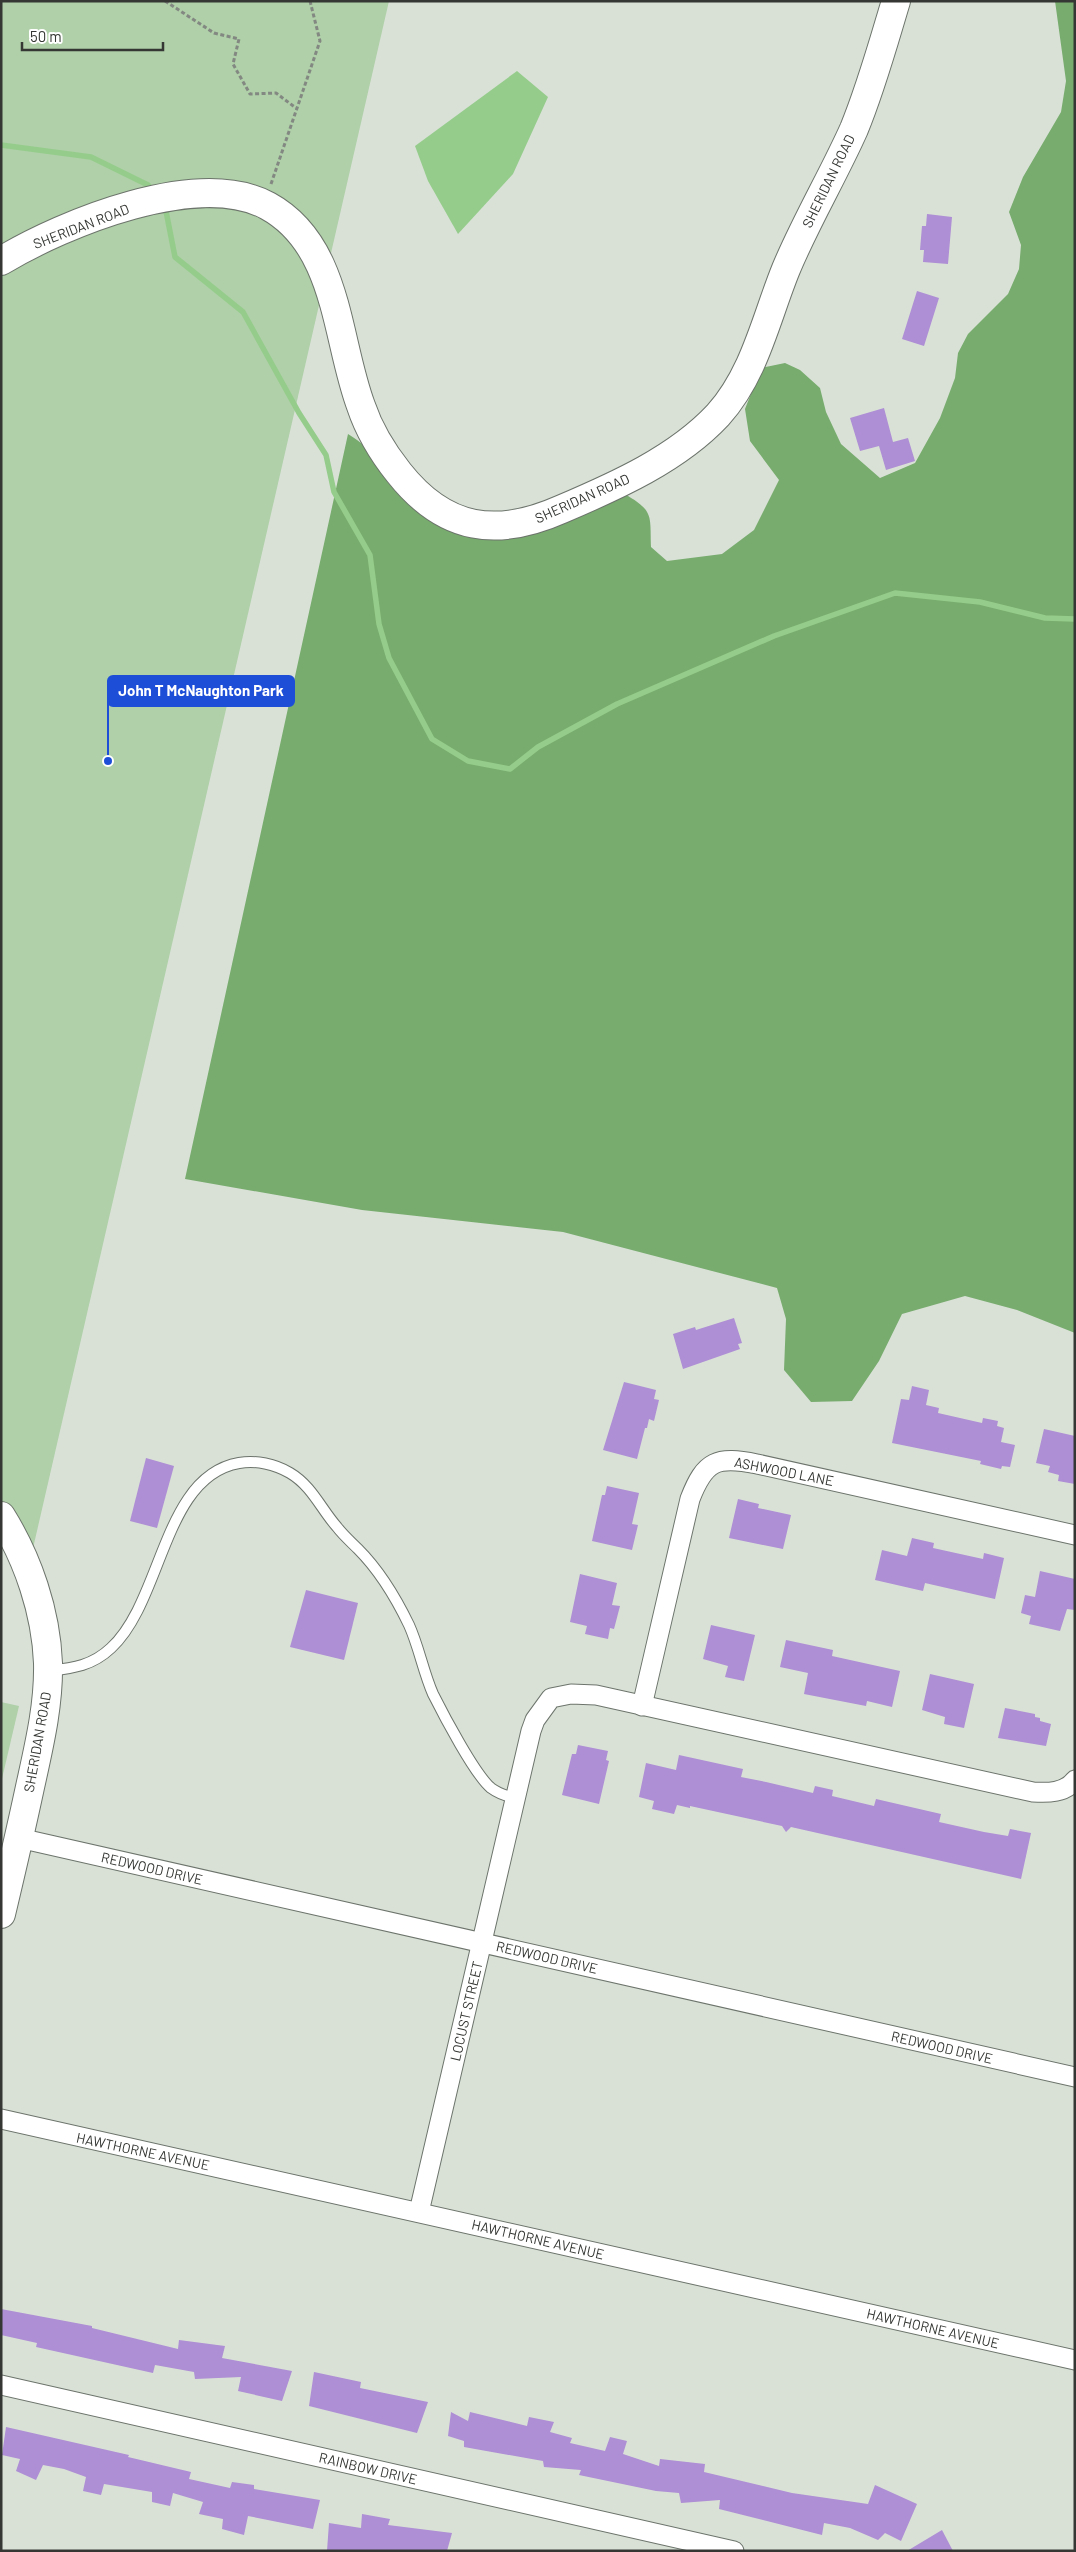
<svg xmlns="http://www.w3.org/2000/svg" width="1076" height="2552" font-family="Barlow,sans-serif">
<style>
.green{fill:#afd0a8}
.forest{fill:#78ac6e}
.water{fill:#95cc8b}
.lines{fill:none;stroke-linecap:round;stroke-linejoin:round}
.stream{stroke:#95cc8b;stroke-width:5.5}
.building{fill:#ae8ed4}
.lane-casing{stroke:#6c746b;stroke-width:12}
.street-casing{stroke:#6c746b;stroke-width:21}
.secondary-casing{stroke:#6c746b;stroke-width:30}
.path{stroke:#838982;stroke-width:3;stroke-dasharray:4 2.5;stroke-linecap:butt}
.lane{stroke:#fff;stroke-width:10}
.street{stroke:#fff;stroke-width:19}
.secondary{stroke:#fff;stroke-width:28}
.labels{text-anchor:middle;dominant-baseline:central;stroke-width:4;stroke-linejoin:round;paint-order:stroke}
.street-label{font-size:14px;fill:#343733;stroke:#fff}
.leader{fill:none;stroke:#1d4ed8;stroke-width:2}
.callout-dot{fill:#1d4ed8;stroke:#fff;stroke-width:2}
.callout{fill:#1d4ed8;stroke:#1d4ed8;stroke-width:2}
.callout-label{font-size:15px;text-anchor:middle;font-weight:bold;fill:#fff}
</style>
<rect width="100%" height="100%" fill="#d9e1d7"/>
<g class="green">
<polygon points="1,1 389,1 28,1570 1,1521"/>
<polygon points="1,1702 19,1706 1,1783"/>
</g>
<path class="forest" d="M1055,1h20v1332l-58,-23 -52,-14 -63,18 -23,47 -27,40 -41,1 -27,-32 2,-51 -9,-31 -214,-56 -201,-22 -177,-31 163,-745c6,4 13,8 18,14 10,11 15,27 25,38 7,9 17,16 25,23 68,57 139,19 207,-16 31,18 27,21 28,54l16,14 55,-7 32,-24 25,-50 -29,-39 -5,-32 16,-41 24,-5 15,7 20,18 6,24 15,32 39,34 35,-15 25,-45 15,-40 3,-25 10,-19 40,-40 11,-25 2,-24 -12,-33 14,-35 38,-65 5,-31z"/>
<polygon class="water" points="517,71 548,97 513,174 458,234 428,181 415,146"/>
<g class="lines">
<g class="stream">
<polyline points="1,145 91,157 148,185 154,193"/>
<polyline points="165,206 175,257 243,312 299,413 326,455 334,492 370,555 379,624 389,658 432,739 468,761 510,769 538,747 617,704 774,636 895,593 980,602 1045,618 1075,619"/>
</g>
</g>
<g class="building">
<polygon points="927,214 952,217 948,264 923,262 924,250 920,250 922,226 926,226"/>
<polygon points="917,291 939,298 924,346 902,339"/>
<polygon points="884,408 893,442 908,438 915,461 886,470 879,446 860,451 850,418"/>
<polygon points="734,1318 742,1343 738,1344 740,1349 683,1369 673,1334 695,1327 696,1330"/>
<polygon points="624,1382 656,1390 654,1399 659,1400 654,1421 649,1419 647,1428 645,1428 637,1459 603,1450"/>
<polygon points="912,1386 929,1390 926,1405 939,1408 938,1413 982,1423 983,1418 998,1421 997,1426 1004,1428 1001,1442 1015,1445 1010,1467 1002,1466 1001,1469 980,1464 981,1461 892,1443 901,1399 909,1400"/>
<polygon points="1044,1429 1075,1436 1075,1484 1058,1481 1059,1475 1048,1472 1050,1466 1036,1463"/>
<polygon points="146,1458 174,1466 157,1528 130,1521"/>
<polygon points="607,1486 639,1493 632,1524 638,1525 632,1550 592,1541 602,1495 605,1495"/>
<polygon points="738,1499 759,1504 758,1508 791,1515 783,1549 729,1538"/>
<polygon points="912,1538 934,1543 933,1548 983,1559 984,1553 1004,1558 995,1599 925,1583 923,1591 875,1580 882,1550 907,1556"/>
<polygon points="1040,1571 1075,1579 1075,1610 1067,1609 1060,1631 1029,1624 1031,1616 1021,1613 1025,1595 1035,1597"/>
<polygon points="580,1574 617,1583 612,1605 620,1606 614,1629 610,1628 608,1639 585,1634 587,1626 570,1622"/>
<polygon points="306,1590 358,1603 344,1660 290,1647"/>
<polygon points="711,1625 755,1635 744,1681 725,1677 728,1666 703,1659"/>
<polygon points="786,1640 833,1650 832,1656 900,1671 892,1707 867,1701 866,1706 804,1694 808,1673 780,1667"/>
<polygon points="930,1674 974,1684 964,1728 944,1724 945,1717 922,1710"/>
<polygon points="1005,1708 1035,1714 1035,1717 1040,1718 1040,1721 1051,1724 1046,1746 998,1738"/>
<polygon points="578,1745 608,1751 606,1760 609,1761 599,1804 562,1795 572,1754 576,1754"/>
<polygon points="679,1755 743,1769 741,1777 766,1782 813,1793 815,1786 833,1790 832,1796 874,1806 876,1799 941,1814 939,1822 984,1832 1008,1836 1010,1829 1031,1833 1021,1879 791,1827 786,1832 782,1826 690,1806 690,1808 677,1805 674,1814 652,1809 654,1801 639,1797 646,1763 676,1770"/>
<polygon points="1,2309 92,2326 92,2328 178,2349 179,2340 225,2346 222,2358 292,2371 282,2401 238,2391 241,2377 195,2379 194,2372 155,2365 153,2373 36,2347 37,2343 1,2335"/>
<polygon points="314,2372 361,2382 360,2388 428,2402 417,2433 309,2406"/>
<polygon points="451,2412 468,2421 470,2412 527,2426 529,2417 554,2422 550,2432 572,2438 570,2443 605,2451 610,2437 627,2441 623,2454 659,2466 660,2459 705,2464 704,2472 792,2493 868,2504 875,2485 917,2504 901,2541 885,2533 878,2540 850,2528 824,2523 822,2535 719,2509 720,2500 681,2503 679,2493 656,2491 579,2475 581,2470 544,2467 543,2461 464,2447 464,2441 448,2436"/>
<polygon points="6,2427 129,2455 128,2457 191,2472 189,2479 230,2488 232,2482 254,2485 254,2489 320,2500 313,2529 248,2516 244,2535 222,2529 223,2519 199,2514 203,2502 173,2493 170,2506 152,2502 152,2492 104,2484 101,2495 83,2491 86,2477 64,2469 43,2465 36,2480 16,2471 20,2459 2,2455"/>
<polygon points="362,2514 390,2519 388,2525 452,2533 447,2551 327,2551 329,2523 361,2528"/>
<polygon points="942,2530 953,2551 907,2551"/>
</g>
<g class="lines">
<defs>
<path id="lane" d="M48,1671c25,-3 44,-5 63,-23 52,-48 52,-172 128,-185 17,-3 36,1 51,10 22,13 31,36 47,54 6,8 14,15 21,22 22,22 38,49 51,76 10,22 14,46 24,69 10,20 42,81 58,94 8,6 15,8 24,10"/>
<g id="street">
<path d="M642,1706l48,-207c15,-39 27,-43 67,-35l318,71"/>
<polyline points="19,1838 1075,2077"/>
<polyline points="1,2119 1075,2360"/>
<path d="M419,2212l112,-481 4,-11 16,-22 20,-4 25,1 437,97c15,1 32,1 42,-12"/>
<polyline points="1,2385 734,2551"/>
</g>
<g id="secondary">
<path d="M1,261c63,-38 198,-93 267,-55 71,39 68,134 93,200 8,24 22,47 38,67 46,58 98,65 163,36 54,-23 115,-50 156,-94 37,-41 48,-97 68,-146 20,-48 47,-93 68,-140 17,-41 29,-85 42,-128"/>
<path d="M1,1516c27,43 45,96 47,147 1,42 -9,83 -18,124 -9,42 -19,85 -29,127"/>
</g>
</defs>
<use href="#lane" class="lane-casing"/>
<use href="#street" class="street-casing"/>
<use href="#secondary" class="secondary-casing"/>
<g class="path">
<polyline points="165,1 214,33 239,39 233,64 250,94 276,93 296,108"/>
<polyline points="271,184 320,41 310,1"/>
</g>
<use href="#lane" class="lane"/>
<use href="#street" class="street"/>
<use href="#secondary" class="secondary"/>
</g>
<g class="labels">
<g class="street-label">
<text transform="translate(828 181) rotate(-64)">SHERIDAN ROAD</text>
<text transform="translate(81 226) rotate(-21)">SHERIDAN ROAD</text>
<text transform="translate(582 498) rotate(-24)">SHERIDAN ROAD</text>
<text transform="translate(784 1471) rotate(11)">ASHWOOD LANE</text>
<text transform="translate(37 1742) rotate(-80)">SHERIDAN ROAD</text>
<text transform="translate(152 1868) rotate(13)">REDWOOD DRIVE</text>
<text transform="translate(547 1957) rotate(13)">REDWOOD DRIVE</text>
<text transform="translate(466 2011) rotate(-77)">LOCUST STREET</text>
<text transform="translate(942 2047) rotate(13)">REDWOOD DRIVE</text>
<text transform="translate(143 2151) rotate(12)">HAWTHORNE AVENUE</text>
<text transform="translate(538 2239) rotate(13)">HAWTHORNE AVENUE</text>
<text transform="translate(933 2328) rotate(13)">HAWTHORNE AVENUE</text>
<text transform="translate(368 2468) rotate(13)">RAINBOW DRIVE</text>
</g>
</g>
<path class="leader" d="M108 761L108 691"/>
<circle class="callout-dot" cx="108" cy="761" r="5"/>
<rect class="callout" x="108" y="676" width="186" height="30" rx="5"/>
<g class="callout-label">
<text x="201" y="696">John T McNaughton Park</text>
</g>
<rect width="1076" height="2552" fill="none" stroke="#343733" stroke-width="5"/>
<path d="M22 42v8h141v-8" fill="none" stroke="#343733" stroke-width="2.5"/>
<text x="30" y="42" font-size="15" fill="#343733" stroke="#ffffff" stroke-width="4" paint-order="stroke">50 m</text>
</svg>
